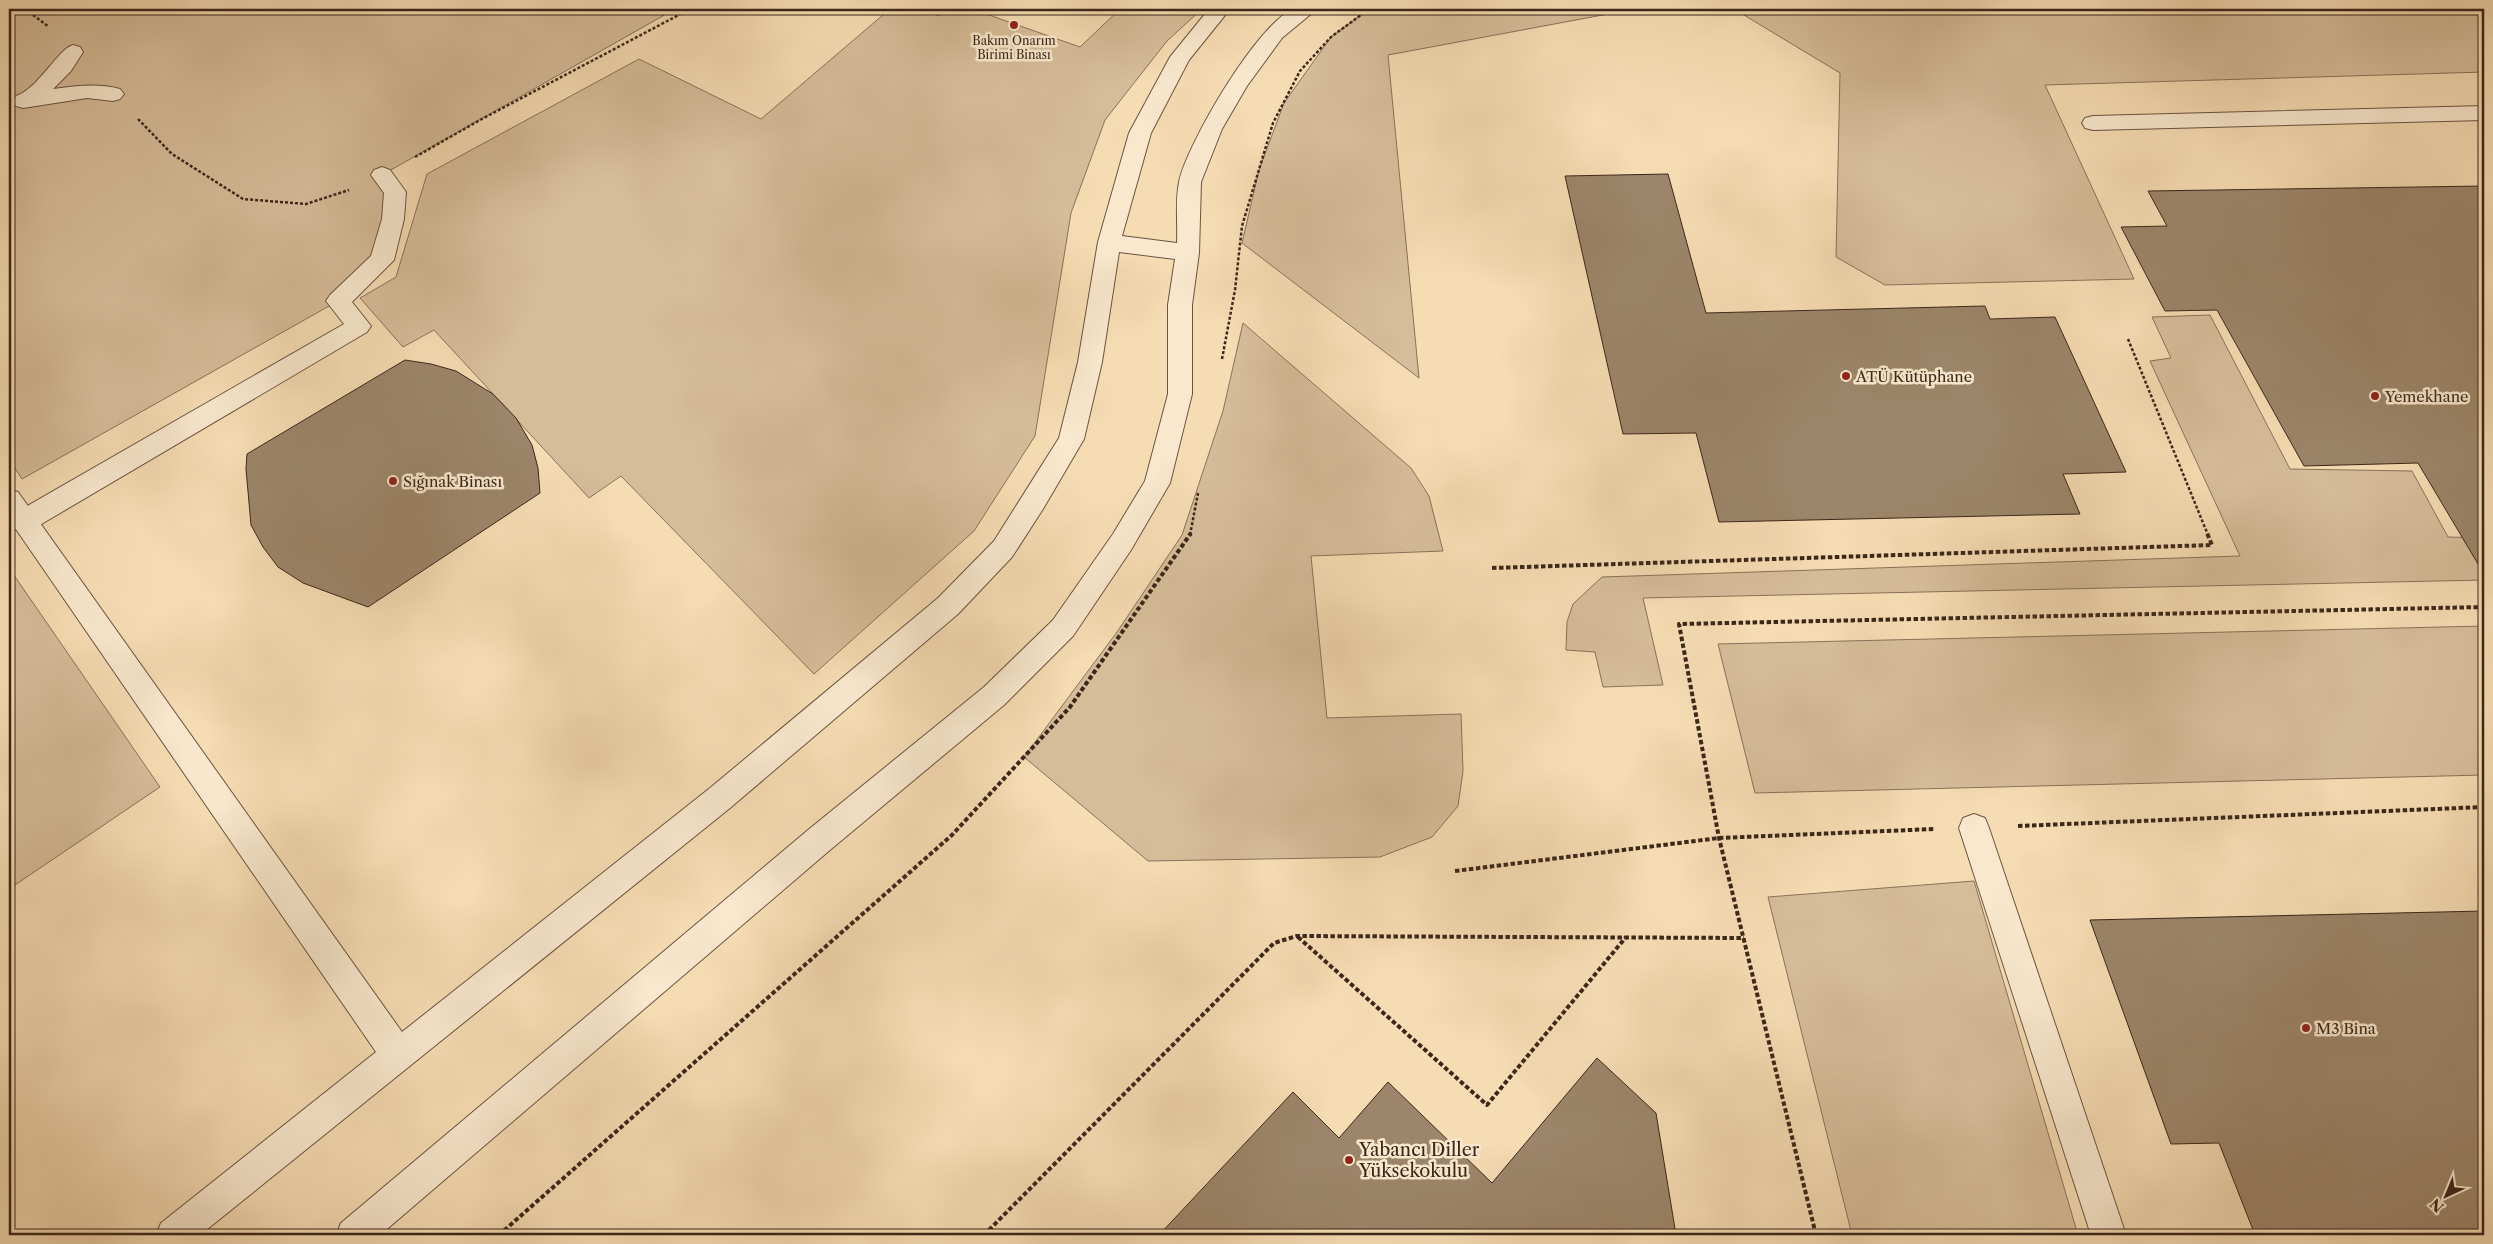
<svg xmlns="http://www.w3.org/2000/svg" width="2493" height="1244" font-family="'Libre Caslon Text',serif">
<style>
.green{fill:#d6bd99;stroke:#88725a}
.building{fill:#9c856a;stroke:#3b271a}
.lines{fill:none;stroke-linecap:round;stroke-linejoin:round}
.lane-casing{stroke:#6a5440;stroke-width:2}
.street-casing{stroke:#6a5440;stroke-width:2}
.path-far1{stroke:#3b271a;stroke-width:2.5;stroke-dasharray:3 2;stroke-linecap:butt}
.path{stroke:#3b271a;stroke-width:4;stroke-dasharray:4.5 2.5;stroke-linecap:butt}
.lane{fill:#f9e8ce;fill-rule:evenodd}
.street{fill:#f9e8ce;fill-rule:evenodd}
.poi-dot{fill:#8f2418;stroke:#f9e8ce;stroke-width:2}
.labels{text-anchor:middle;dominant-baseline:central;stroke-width:5;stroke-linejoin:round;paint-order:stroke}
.far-poi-label{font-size:12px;fill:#3b271a;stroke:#f9e8ce}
.poi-label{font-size:15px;fill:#3b271a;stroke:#f9e8ce;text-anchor:start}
.near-poi-label{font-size:18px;fill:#3b271a;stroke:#f9e8ce;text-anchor:start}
</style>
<rect width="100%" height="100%" fill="#f6dcb3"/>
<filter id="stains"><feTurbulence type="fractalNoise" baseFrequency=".004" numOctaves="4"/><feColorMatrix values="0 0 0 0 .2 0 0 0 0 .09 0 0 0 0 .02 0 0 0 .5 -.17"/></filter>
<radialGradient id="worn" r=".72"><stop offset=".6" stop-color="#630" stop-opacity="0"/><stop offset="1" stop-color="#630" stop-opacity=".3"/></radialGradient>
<g class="green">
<polygon points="9,9 675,9 382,175 387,198 377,249 338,301 22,479 9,459"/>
<polygon points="890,9 922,9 939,16 946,9 972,9 1080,47 1120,9 1202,9 1167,41 1105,120 1071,213 1035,436 974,531 814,674 621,476 589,498 434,330 403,347 360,298 396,277 427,174 639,59 761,119"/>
<polygon points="1369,9 1635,9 1388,55 1419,378 1242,243 1259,170 1284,103 1331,37"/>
<polygon points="1734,9 2484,9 2484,72 2045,85 2134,279 1885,285 1836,257 1840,73"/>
<polygon points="2210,315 2290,469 2412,471 2448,537 2484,538 2484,580 1643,598 1663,685 1603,687 1595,652 1566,650 1567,622 1573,604 1602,577 2240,556 2150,361 2171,358 2152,317"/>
<polygon points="1243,323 1411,468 1429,496 1443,551 1311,556 1327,718 1461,714 1463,771 1458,806 1432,837 1380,857 1148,861 1024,757 1117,632 1182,535 1223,411"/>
<polygon points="9,568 160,787 9,889"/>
<polygon points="2484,626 2484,775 1755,793 1718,644"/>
<polygon points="1974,881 2078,1235 1852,1235 1768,897"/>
</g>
<g class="building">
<polygon points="1668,174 1706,313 1985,306 1990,319 2055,317 2126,472 2063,474 2080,514 1719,522 1696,433 1623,434 1565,176"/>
<polygon points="2484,186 2484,574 2418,463 2304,466 2217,310 2165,311 2121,227 2167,226 2148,191"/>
<polygon points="405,360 431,364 456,371 493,394 516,418 532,445 538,468 540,493 368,607 303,583 278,567 263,547 251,525 246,469 247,454"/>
<polygon points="2484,911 2484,1235 2255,1235 2219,1143 2171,1144 2090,920"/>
<polygon points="1597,1058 1656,1113 1676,1235 1159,1235 1293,1092 1339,1138 1388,1082 1492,1183"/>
</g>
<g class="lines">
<defs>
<g id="lane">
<polygon points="2484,106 2484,120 2093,130 2085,128 2082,123 2085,118 2093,116"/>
<polygon points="382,167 390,170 406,192 404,219 394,260 352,302 371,326 367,332 33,529 24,532 15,529 11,521 15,513 344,324 326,301 330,295 371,256 382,219 384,193 371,175 374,170"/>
<polygon points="1974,814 1985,818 1989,828 2126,1235 2091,1235 1959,828 1963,818"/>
</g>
<g id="street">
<path d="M1209,9h21l-41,51 -38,73 -29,103 55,7c1,-19 -2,-42 2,-61 8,-38 79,-160 115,-173 6,-2 17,0 23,0l-35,29 -35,48 -25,43 -21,53 -2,71 -7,52v89l-22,89 -39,67 -58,86 -69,69 -174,145 -450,385h-44l5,-12 467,-393 176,-143 69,-67 60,-86 32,-53 23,-87v-89l7,-46 -56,-7 -17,110 -18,77 -41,70 -31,48 -54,57 -228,194 -530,427h-44l5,-12 215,-171 -367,-533v-30l9,3 384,540 308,-244 228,-190 56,-57 65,-103 19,-76 20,-120 31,-109 41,-76z"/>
<path d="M73,45l7,2 3,5 -12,19 -18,18c24,-3 44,-6 67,0l4,5 -4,5 -7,2 -26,-3 -64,10 -7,-2 -4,-5 4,-5c22,-7 42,-47 57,-51z"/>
</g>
</defs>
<use href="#lane" class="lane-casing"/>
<use href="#street" class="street-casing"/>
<g class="path-far1">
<polyline points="25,9 49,27"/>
<polyline points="138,119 172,154 243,199 306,204 349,190"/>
<polyline points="415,157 480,120 690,9"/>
<polyline points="2128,339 2208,535"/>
<polyline points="1222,359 1235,290 1242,226 1273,123 1300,71 1331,37 1369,9"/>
<polyline points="1190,535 1198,493"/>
</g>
<g class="path">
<polyline points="1492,568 2212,545 2207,533"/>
<polyline points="2018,826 2484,807"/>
<polyline points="1455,871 1719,838 1934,829"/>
<polyline points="1298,937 1487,1105 1626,937"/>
<polyline points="499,1235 952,835 1070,707 1191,533"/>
<polyline points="984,1235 1274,943 1297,936 1744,938"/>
<polyline points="1816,1235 1719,838 1679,624 2484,607"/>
</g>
<use href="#lane" class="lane"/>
<use href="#street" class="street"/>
</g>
<g class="poi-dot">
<circle cx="1014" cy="25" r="5"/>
<circle cx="1846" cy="376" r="5"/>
<circle cx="2375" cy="396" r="5"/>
<circle cx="393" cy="481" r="5"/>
<circle cx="2306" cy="1028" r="5"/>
<circle cx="1349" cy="1160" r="5"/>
</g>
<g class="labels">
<g class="far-poi-label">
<text x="1014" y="40">Bakım Onarım<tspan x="1014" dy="14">Birimi Binası</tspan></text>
</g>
<g class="poi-label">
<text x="1856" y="376">ATÜ Kütüphane</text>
<text x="2385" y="396">Yemekhane</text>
<text x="403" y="481">Sığınak Binası</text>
<text x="2316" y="1028">M3 Bina</text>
</g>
<g class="near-poi-label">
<text x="1359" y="1150">Yabancı Diller<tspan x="1359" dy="21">Yüksekokulu</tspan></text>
</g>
</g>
<rect width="2493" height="1244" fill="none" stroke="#f6dcb3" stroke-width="30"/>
<rect x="10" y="10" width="2473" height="1224" fill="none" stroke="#3b271a" stroke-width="2.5"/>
<rect x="15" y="15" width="2463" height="1214" fill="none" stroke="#3b271a"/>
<g transform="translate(2446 1196) rotate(224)" stroke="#f9e8ce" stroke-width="4" paint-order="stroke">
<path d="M0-4L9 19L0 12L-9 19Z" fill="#3b271a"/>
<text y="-8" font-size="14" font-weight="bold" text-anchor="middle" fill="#3b271a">N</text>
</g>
<rect width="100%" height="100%" filter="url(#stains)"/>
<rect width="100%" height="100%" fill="url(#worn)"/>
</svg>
